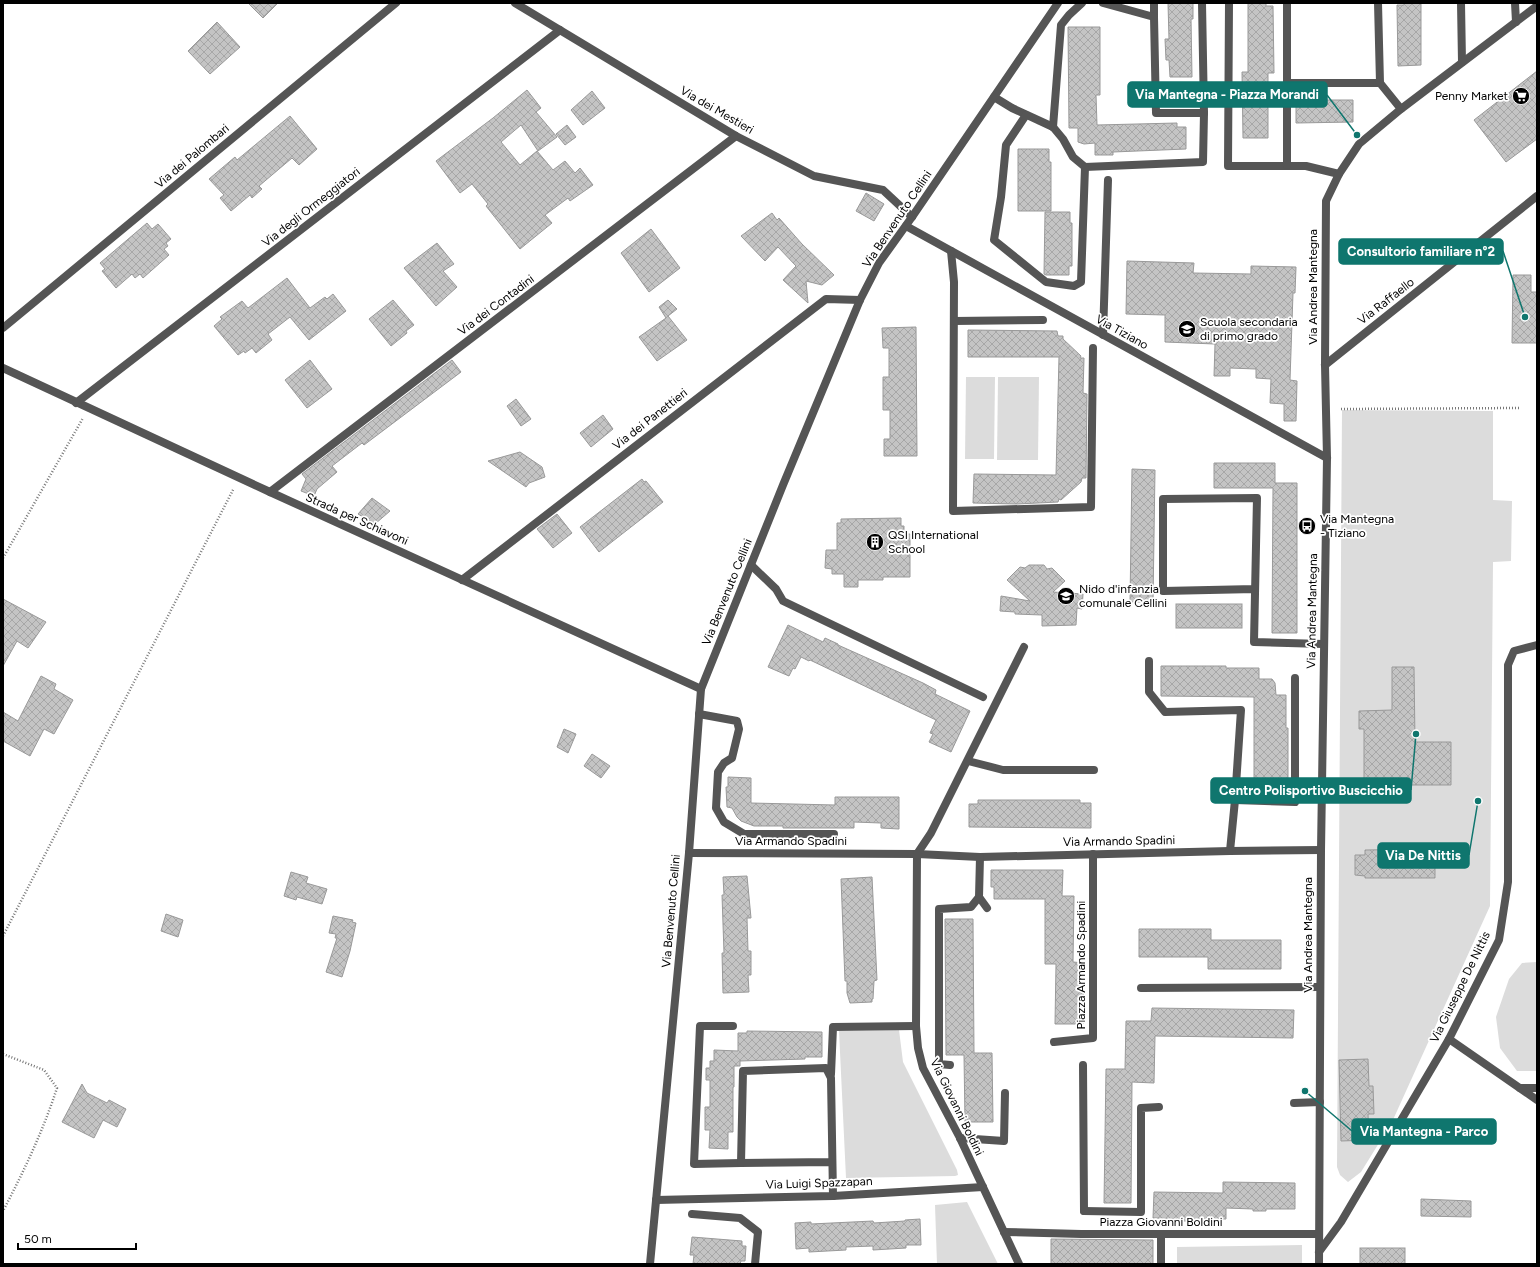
<svg xmlns="http://www.w3.org/2000/svg" width="1540" height="1267" font-family="Figtree,sans-serif">
<style>
.green{fill:#dcdcdc}
.building{fill:url(#building-cross-hatch);stroke:#999}
.lines{fill:none;stroke-linecap:round;stroke-linejoin:round}
.path{stroke:#777;stroke-width:2.5;stroke-dasharray:1 2;stroke-linecap:butt}
.lane{stroke:#555;stroke-width:8}
.street{stroke:#555;stroke-width:8}
.labels{text-anchor:middle;dominant-baseline:central;stroke-width:3.5;stroke-linejoin:round;paint-order:stroke}
.poi-label{font-size:12px;fill:#000;stroke:#fff;text-anchor:start}
.street-label{font-size:12px;fill:#000;stroke:#fff}
.leader{fill:none;stroke:#0f766e;stroke-width:1.5}
.callout-dot{fill:#0f766e;stroke:#fff;stroke-width:1.5}
.callout{fill:#0f766e;stroke:#0f766e;stroke-width:1.5}
.callout-label{font-size:13px;text-anchor:middle;font-weight:bold;fill:#fff}
</style>
<defs>
<pattern id="building-cross-hatch" width="8" height="8" patternUnits="userSpaceOnUse"><rect width="8" height="8" fill="#c4c4c4"/><path d="M0 0l8 8M0 8l8-8" fill="none" stroke="#a7a7a7"/></pattern>
</defs>
<rect width="100%" height="100%" fill="#fff"/>
<g class="green">
<polygon points="966,377 995,377 994,459 965,459"/>
<polygon points="998,377 1039,377 1038,460 997,460"/>
<polygon points="1342,410 1493,411 1493,500 1512,501 1511,561 1493,562 1490,906 1392,1122 1361,1172 1348,1182 1340,1175 1337,1167"/>
<polygon points="1537,962 1537,1071 1517,1071 1500,1048 1496,1017 1509,979 1522,963"/>
<polygon points="899,1030 903,1062 957,1170 958,1175 955,1176 846,1178 839,1031"/>
<polygon points="967,1202 998,1264 937,1264 935,1205"/>
<polygon points="1302,1245 1302,1264 1177,1264 1177,1247"/>
</g>
<g class="building">
<polygon points="248,3 278,3 263,18"/>
<polygon points="1168,3 1193,3 1193,19 1191,19 1192,77 1170,77 1169,60 1166,60 1165,39 1169,39"/>
<polygon points="1248,3 1266,3 1266,6 1273,6 1274,73 1268,73 1268,138 1243,138 1242,72 1248,72"/>
<polygon points="1404,3 1421,3 1421,65 1398,66 1397,5 1404,5"/>
<polygon points="217,22 240,47 210,74 188,51"/>
<polygon points="1068,27 1100,27 1100,95 1096,95 1097,125 1177,123 1177,127 1186,127 1186,149 1113,152 1113,155 1095,155 1095,143 1084,144 1078,142 1078,128 1069,128"/>
<polygon points="1537,71 1537,139 1506,162 1474,120"/>
<polygon points="527,90 541,108 536,112 557,137 538,151 521,125 501,142 520,165 537,151 553,170 565,161 575,173 580,168 593,185 570,201 568,198 545,215 552,223 520,249 486,206 488,204 472,184 460,193 436,161 493,118"/>
<polygon points="592,91 605,108 583,125 571,110"/>
<polygon points="1296,100 1353,100 1353,122 1296,123"/>
<polygon points="290,116 317,149 299,165 292,158 259,186 262,189 252,198 250,195 231,211 220,198 224,195 209,179 235,157 237,160"/>
<polygon points="567,125 576,137 565,145 556,134"/>
<polygon points="1018,149 1049,149 1049,162 1051,162 1051,211 1018,211"/>
<polygon points="866,193 884,204 874,221 856,211"/>
<polygon points="1045,212 1070,212 1070,223 1072,223 1072,266 1069,266 1069,275 1046,275 1044,274"/>
<polygon points="772,213 777,220 779,218 802,244 834,275 822,285 806,281 808,303 783,280 796,266 778,247 765,261 741,236"/>
<polygon points="147,223 152,229 158,224 171,239 166,243 168,246 164,249 169,255 143,278 140,274 135,278 132,274 116,288 102,271 105,269 100,263"/>
<polygon points="651,229 680,268 649,292 621,253"/>
<polygon points="437,243 454,264 443,271 457,287 436,306 404,268"/>
<polygon points="1127,261 1194,263 1193,273 1251,274 1251,266 1296,267 1295,293 1293,293 1290,380 1297,381 1296,421 1284,421 1284,404 1270,403 1271,379 1256,378 1256,369 1230,368 1230,376 1214,376 1215,344 1165,342 1165,315 1126,314"/>
<polygon points="1513,275 1531,275 1531,292 1537,292 1537,343 1512,343"/>
<polygon points="287,278 310,308 325,297 327,299 333,294 346,311 309,340 290,317 268,334 272,340 256,353 252,348 245,353 244,351 238,355 214,326 222,319 220,317 242,301 248,308"/>
<polygon points="393,300 414,325 406,331 407,333 391,346 369,319"/>
<polygon points="668,300 677,309 668,316 687,340 657,361 639,337 666,318 659,307"/>
<polygon points="916,327 917,456 884,456 884,439 890,439 890,410 883,410 883,377 889,377 889,348 883,348 882,328"/>
<polygon points="968,330 1057,331 1058,336 1063,336 1063,339 1081,356 1080,358 1084,358 1083,393 1087,394 1086,478 1082,478 1081,482 1061,500 1059,499 1058,502 1017,504 973,503 974,474 1056,475 1059,357 968,357"/>
<polygon points="310,360 332,389 307,408 285,380"/>
<polygon points="452,360 461,372 364,445 362,443 332,466 337,472 317,489 314,496 301,491 306,479 302,474"/>
<polygon points="516,399 531,419 521,426 507,406"/>
<polygon points="603,415 613,429 591,447 580,433"/>
<polygon points="520,452 542,467 545,477 529,483 526,487 488,461"/>
<polygon points="1214,463 1275,463 1275,483 1297,483 1297,633 1272,633 1273,488 1214,488"/>
<polygon points="1132,469 1155,470 1153,602 1130,602"/>
<polygon points="642,479 644,482 646,481 663,502 599,552 580,527"/>
<polygon points="372,498 390,511 375,524 358,514"/>
<polygon points="557,514 572,533 553,548 537,529"/>
<polygon points="901,518 901,526 904,526 904,534 910,534 910,577 883,577 883,580 858,580 858,587 844,587 844,574 832,574 832,569 825,568 826,550 837,550 837,523 841,523 841,519"/>
<polygon points="1029,565 1044,565 1047,569 1052,568 1065,581 1053,592 1083,594 1082,609 1077,608 1076,625 1042,626 1042,615 1015,614 1015,612 1000,611 1001,596 1030,601 1007,580 1020,567 1025,568"/>
<polygon points="3,599 46,622 28,648 17,641 3,666"/>
<rect x="1176" y="604" width="66" height="24"/>
<polygon points="788,625 823,642 825,638 838,644 838,645 923,683 936,690 935,694 970,711 951,752 929,742 933,734 930,733 936,720 810,660 809,661 801,657 795,669 793,668 789,676 768,667"/>
<polygon points="1161,666 1226,666 1226,668 1259,668 1259,679 1272,679 1275,683 1276,695 1286,695 1286,728 1288,728 1288,793 1254,793 1254,697 1161,696"/>
<polygon points="1392,667 1414,667 1415,742 1451,742 1451,785 1392,785 1392,798 1376,799 1376,785 1364,785 1364,729 1359,729 1359,711 1392,710"/>
<polygon points="41,676 56,684 54,689 73,700 54,734 44,729 30,756 3,741 3,712 18,721"/>
<polygon points="564,729 576,734 568,753 557,747"/>
<polygon points="592,754 610,766 601,778 584,766"/>
<polygon points="728,777 751,778 751,803 835,805 835,797 899,797 899,829 881,828 881,823 854,822 854,828 783,828 783,826 754,826 741,821 737,817 732,808 727,807 726,787 728,787"/>
<polygon points="978,800 1080,800 1080,803 1091,803 1091,828 969,827 969,804 978,804"/>
<polygon points="1435,849 1435,878 1365,878 1365,876 1355,875 1355,855 1365,855 1365,850"/>
<polygon points="991,870 1063,870 1062,896 1074,896 1073,962 1084,963 1083,1024 1055,1024 1056,964 1045,964 1045,899 994,899 994,887 991,887"/>
<polygon points="291,872 308,877 306,883 327,889 322,904 297,897 296,900 284,896"/>
<polygon points="747,876 751,918 747,918 748,951 751,951 751,975 748,975 749,992 723,993 722,953 724,953 722,895 724,895 723,877"/>
<polygon points="872,877 877,980 874,981 873,999 872,999 872,1002 850,1003 847,993 847,981 845,981 841,879"/>
<polygon points="166,914 183,920 178,937 161,931"/>
<polygon points="333,916 353,920 352,922 356,923 350,951 342,977 326,972 337,938 335,938 336,934 329,933"/>
<polygon points="945,919 973,919 974,1053 992,1053 993,1122 965,1122 964,1055 946,1055"/>
<polygon points="1139,929 1211,929 1211,940 1281,940 1281,969 1208,969 1208,957 1139,957"/>
<polygon points="1152,1008 1294,1010 1293,1038 1155,1036 1154,1083 1132,1082 1131,1203 1104,1203 1106,1069 1125,1069 1126,1021 1151,1021"/>
<polygon points="747,1031 822,1032 822,1057 805,1057 805,1059 740,1061 740,1066 734,1066 734,1087 733,1087 733,1132 728,1132 728,1149 709,1148 710,1130 705,1130 705,1107 710,1107 710,1080 706,1080 706,1068 710,1068 710,1061 714,1061 714,1050 738,1051 738,1033 747,1033"/>
<polygon points="1368,1059 1369,1086 1373,1086 1374,1114 1368,1114 1369,1140 1341,1141 1339,1060"/>
<polygon points="82,1084 87,1093 107,1103 109,1100 126,1109 117,1127 103,1120 94,1138 62,1122"/>
<polygon points="1223,1182 1295,1183 1295,1209 1266,1209 1266,1211 1253,1211 1253,1209 1226,1208 1226,1219 1197,1219 1196,1221 1184,1221 1184,1219 1153,1218 1154,1192 1223,1193"/>
<polygon points="1421,1199 1471,1201 1471,1217 1421,1216"/>
<polygon points="920,1219 921,1245 906,1245 906,1248 873,1250 873,1246 846,1247 846,1250 809,1252 809,1248 796,1249 795,1223 811,1222 811,1224 873,1221 874,1223 905,1221 905,1220"/>
<polygon points="692,1237 742,1241 742,1246 746,1246 745,1261 741,1261 740,1264 693,1264 694,1255 690,1255"/>
<polygon points="1051,1239 1153,1240 1153,1264 1051,1264"/>
<rect x="1360" y="1248" width="45" height="16"/>
</g>
<g class="lines">
<g class="path">
<polyline points="1341,409 1519,408"/>
<polyline points="3,558 83,418"/>
<polyline points="3,936 234,488"/>
<path d="M3,1054l41,16 13,18c-14,43 -33,83 -54,123"/>
</g>
<g class="lane">
<polyline points="1202,3 1204,113"/>
<polyline points="1229,3 1228,166 1306,166 1339,174"/>
<polyline points="1154,17 1154,3"/>
<polyline points="1287,83 1287,165"/>
<polyline points="994,97 1012,108 1053,127 1063,139 1073,157 1085,167 1203,162 1204,113 1156,113 1154,17 1103,3"/>
<polyline points="1026,115 1006,145 1001,197 994,240 1046,282 1074,286 1081,282 1085,167"/>
<polyline points="1053,127 1061,25 1069,15 1082,3"/>
<polyline points="951,251 954,282 953,511 1091,507 1093,348"/>
<polyline points="954,321 1043,320"/>
<polyline points="1103,335 1108,180"/>
<polyline points="751,565 776,589 783,601 983,697"/>
<polyline points="1255,589 1163,591 1163,499 1257,498 1254,642 1323,644"/>
<polyline points="1149,661 1149,692 1165,712 1241,710 1235,800 1230,851"/>
<polyline points="699,714 737,721 739,729 732,758 724,763 718,772 716,808 724,822 744,834 834,834"/>
<polyline points="968,761 1003,770 1094,770"/>
<polyline points="1235,800 1295,802 1295,678"/>
<polyline points="733,1026 700,1026 694,1164 741,1163"/>
<polyline points="950,1065 939,1064 939,909 971,907 979,897"/>
<polyline points="1083,1065 1084,1211"/>
<polyline points="831,1074 833,1027 916,1026"/>
<polyline points="1520,1088 1537,1088"/>
<polyline points="960,1138 1004,1141 1005,1093"/>
<polyline points="832,1162 741,1163 743,1071 826,1068 831,1078 833,1196"/>
<polyline points="692,1214 740,1218 758,1232 755,1264"/>
<polyline points="1161,1264 1161,1234"/>
</g>
<g class="street">
<polyline points="515,3 736,136 814,176 883,190 912,217"/>
<polyline points="1287,3 1287,83 1380,83"/>
<polyline points="1378,3 1380,83 1401,109"/>
<polyline points="1461,3 1462,62"/>
<polyline points="1515,3 1516,22"/>
<polyline points="906,226 1327,458"/>
<polyline points="3,328 396,3"/>
<polyline points="1325,365 1537,196"/>
<polyline points="3,368 270,492 701,689"/>
<polyline points="76,403 560,30"/>
<polyline points="270,492 736,136"/>
<polyline points="462,580 826,299 860,300"/>
<polyline points="689,853 917,854 980,857 1230,851 1321,850"/>
<polyline points="980,857 979,897 987,908"/>
<polyline points="1141,988 1320,987"/>
<polyline points="1449,1039 1537,1100"/>
<polyline points="1054,1042 1093,1038 1093,854"/>
<polyline points="1294,1103 1320,1102"/>
<polyline points="656,1200 833,1196 983,1187"/>
<polyline points="1084,1211 1141,1212 1141,1108 1159,1107"/>
<polyline points="1004,1232 1081,1234 1319,1234"/>
<polyline points="1319,1252 1341,1222 1449,1039 1499,940 1508,882 1508,665 1514,651 1537,645"/>
<polyline points="650,1264 689,853 701,689 783,485 860,300 879,263 912,217 1058,3"/>
<polyline points="1019,1264 960,1138 923,1068 918,1048 916,1026 917,854 931,833 1024,647"/>
<polyline points="1319,1264 1321,850 1327,458 1325,365 1326,201 1339,174 1359,144 1401,109 1537,6"/>
</g>
</g>
<defs>
<symbol id="supermarket-disc" viewBox="-11 -11 22 22"><circle r="9.5" fill="#000" stroke="#fff"/><path d="M-6-5.5h2.5l.6 2H6L4.5 2H-2.5L-4.4-4H-6ZM-1.5 3.2a1.3 1.3 0 1 0 .1 0ZM3 3.2a1.3 1.3 0 1 0 .1 0Z" fill="#fff"/></symbol>
<symbol id="school-disc" viewBox="-11 -11 22 22"><circle r="9.5" fill="#000" stroke="#fff"/><path d="M0-5L7-2L0 1L-7-2ZM-4 1L0 2.5L4 1V4Q0 6-4 4Z" fill="#fff"/></symbol>
<symbol id="bus-disc" viewBox="-11 -11 22 22"><circle r="9.5" fill="#000" stroke="#fff"/><path d="M-5-6H5V4H4V6H2V4H-2V6H-4V4H-5ZM-3.5-4V0h7V-4ZM-3.5 1.2v1.5H-2V1.2ZM2 1.2v1.5H3.5V1.2Z" fill="#fff"/></symbol>
<symbol id="building-disc" viewBox="-11 -11 22 22"><circle r="9.5" fill="#000" stroke="#fff"/><path d="M-4-6H4V6H1V3H-1V6H-4ZM-2.5-4.3h1.7v1.8h-1.7ZM.8-4.3h1.7v1.8H.8ZM-2.5-1h1.7V.8h-1.7ZM.8-1h1.7V.8H.8Z" fill="#fff"/></symbol>
</defs>
<g fill-rule="evenodd">
<use href="#supermarket-disc" x="1511" y="86" width="20" height="20"/>
<use href="#school-disc" x="1177" y="319" width="20" height="20"/>
<use href="#bus-disc" x="1297" y="516" width="20" height="20"/>
<use href="#building-disc" x="865" y="532" width="20" height="20"/>
<use href="#school-disc" x="1056" y="586" width="20" height="20"/>
</g>
<g class="labels">
<g class="poi-label">
<text x="1508" y="96" text-anchor="end">Penny Market</text>
<text x="1200" y="322">Scuola secondaria<tspan x="1200" dy="14">di primo grado</tspan></text>
<text x="1320" y="519">Via Mantegna<tspan x="1320" dy="14">- Tiziano</tspan></text>
<text x="888" y="535">QSI International<tspan x="888" dy="14">School</tspan></text>
<text x="1079" y="589">Nido d'infanzia<tspan x="1079" dy="14">comunale Cellini</tspan></text>
</g>
<g class="street-label">
<text transform="translate(717 110) rotate(30)">Via dei Mestieri</text>
<text transform="translate(192 156) rotate(-40)">Via dei Palombari</text>
<text transform="translate(311 207) rotate(-38)">Via degli Ormeggiatori</text>
<text transform="translate(897 219) rotate(-56)">Via Benvenuto Cellini</text>
<text transform="translate(1313 287) rotate(-90)">Via Andrea Mantegna</text>
<text transform="translate(1386 301) rotate(-38)">Via Raffaello</text>
<text transform="translate(496 305) rotate(-37)">Via dei Contadini</text>
<text transform="translate(1122 332) rotate(29)">Via Tiziano</text>
<text transform="translate(650 419) rotate(-38)">Via dei Panettieri</text>
<text transform="translate(357 519) rotate(24)">Strada per Schiavoni</text>
<text transform="translate(727 592) rotate(-68)">Via Benvenuto Cellini</text>
<text transform="translate(1312 611) rotate(-89)">Via Andrea Mantegna</text>
<text x="791" y="841">Via Armando Spadini</text>
<text transform="translate(1119 841) rotate(-1)">Via Armando Spadini</text>
<text transform="translate(671 911) rotate(-85)">Via Benvenuto Cellini</text>
<text transform="translate(1308 935) rotate(-90)">Via Andrea Mantegna</text>
<text transform="translate(1081 965) rotate(-90)">Piazza Armando Spadini</text>
<text transform="translate(1460 987) rotate(-64)">Via Giuseppe De Nittis</text>
<text transform="translate(957 1107) rotate(64)">Via Giovanni Boldini</text>
<text transform="translate(819 1183) rotate(-2)">Via Luigi Spazzapan</text>
<text x="1161" y="1222">Piazza Giovanni Boldini</text>
</g>
</g>
<path class="leader" d="M1357 135L1327 95M1525 317L1503 251M1416 734L1411 790M1478 801L1469 855M1305 1091L1352 1131"/>
<g class="callout-dot">
<circle cx="1357" cy="135" r="4"/>
<circle cx="1525" cy="317" r="4"/>
<circle cx="1416" cy="734" r="4"/>
<circle cx="1478" cy="801" r="4"/>
<circle cx="1305" cy="1091" r="4"/>
</g>
<g class="callout">
<rect x="1128" y="82" width="199" height="25" rx="4"/>
<rect x="1339" y="239" width="164" height="25" rx="4"/>
<rect x="1211" y="778" width="200" height="25" rx="4"/>
<rect x="1378" y="843" width="91" height="25" rx="4"/>
<rect x="1352" y="1119" width="144" height="25" rx="4"/>
</g>
<g class="callout-label">
<text x="1227" y="99">Via Mantegna - Piazza Morandi</text>
<text x="1421" y="256">Consultorio familiare n°2</text>
<text x="1311" y="795">Centro Polisportivo Buscicchio</text>
<text x="1423" y="860">Via De Nittis</text>
<text x="1424" y="1136">Via Mantegna - Parco</text>
</g>
<rect width="1540" height="1267" fill="none" stroke="#000000" stroke-width="8"/>
<path d="M18 1243v6h118v-6" fill="none" stroke="#000000" stroke-width="2"/>
<text x="24" y="1243" font-size="12" fill="#000000" stroke="#ffffff" stroke-width="3" paint-order="stroke">50 m</text>
</svg>
